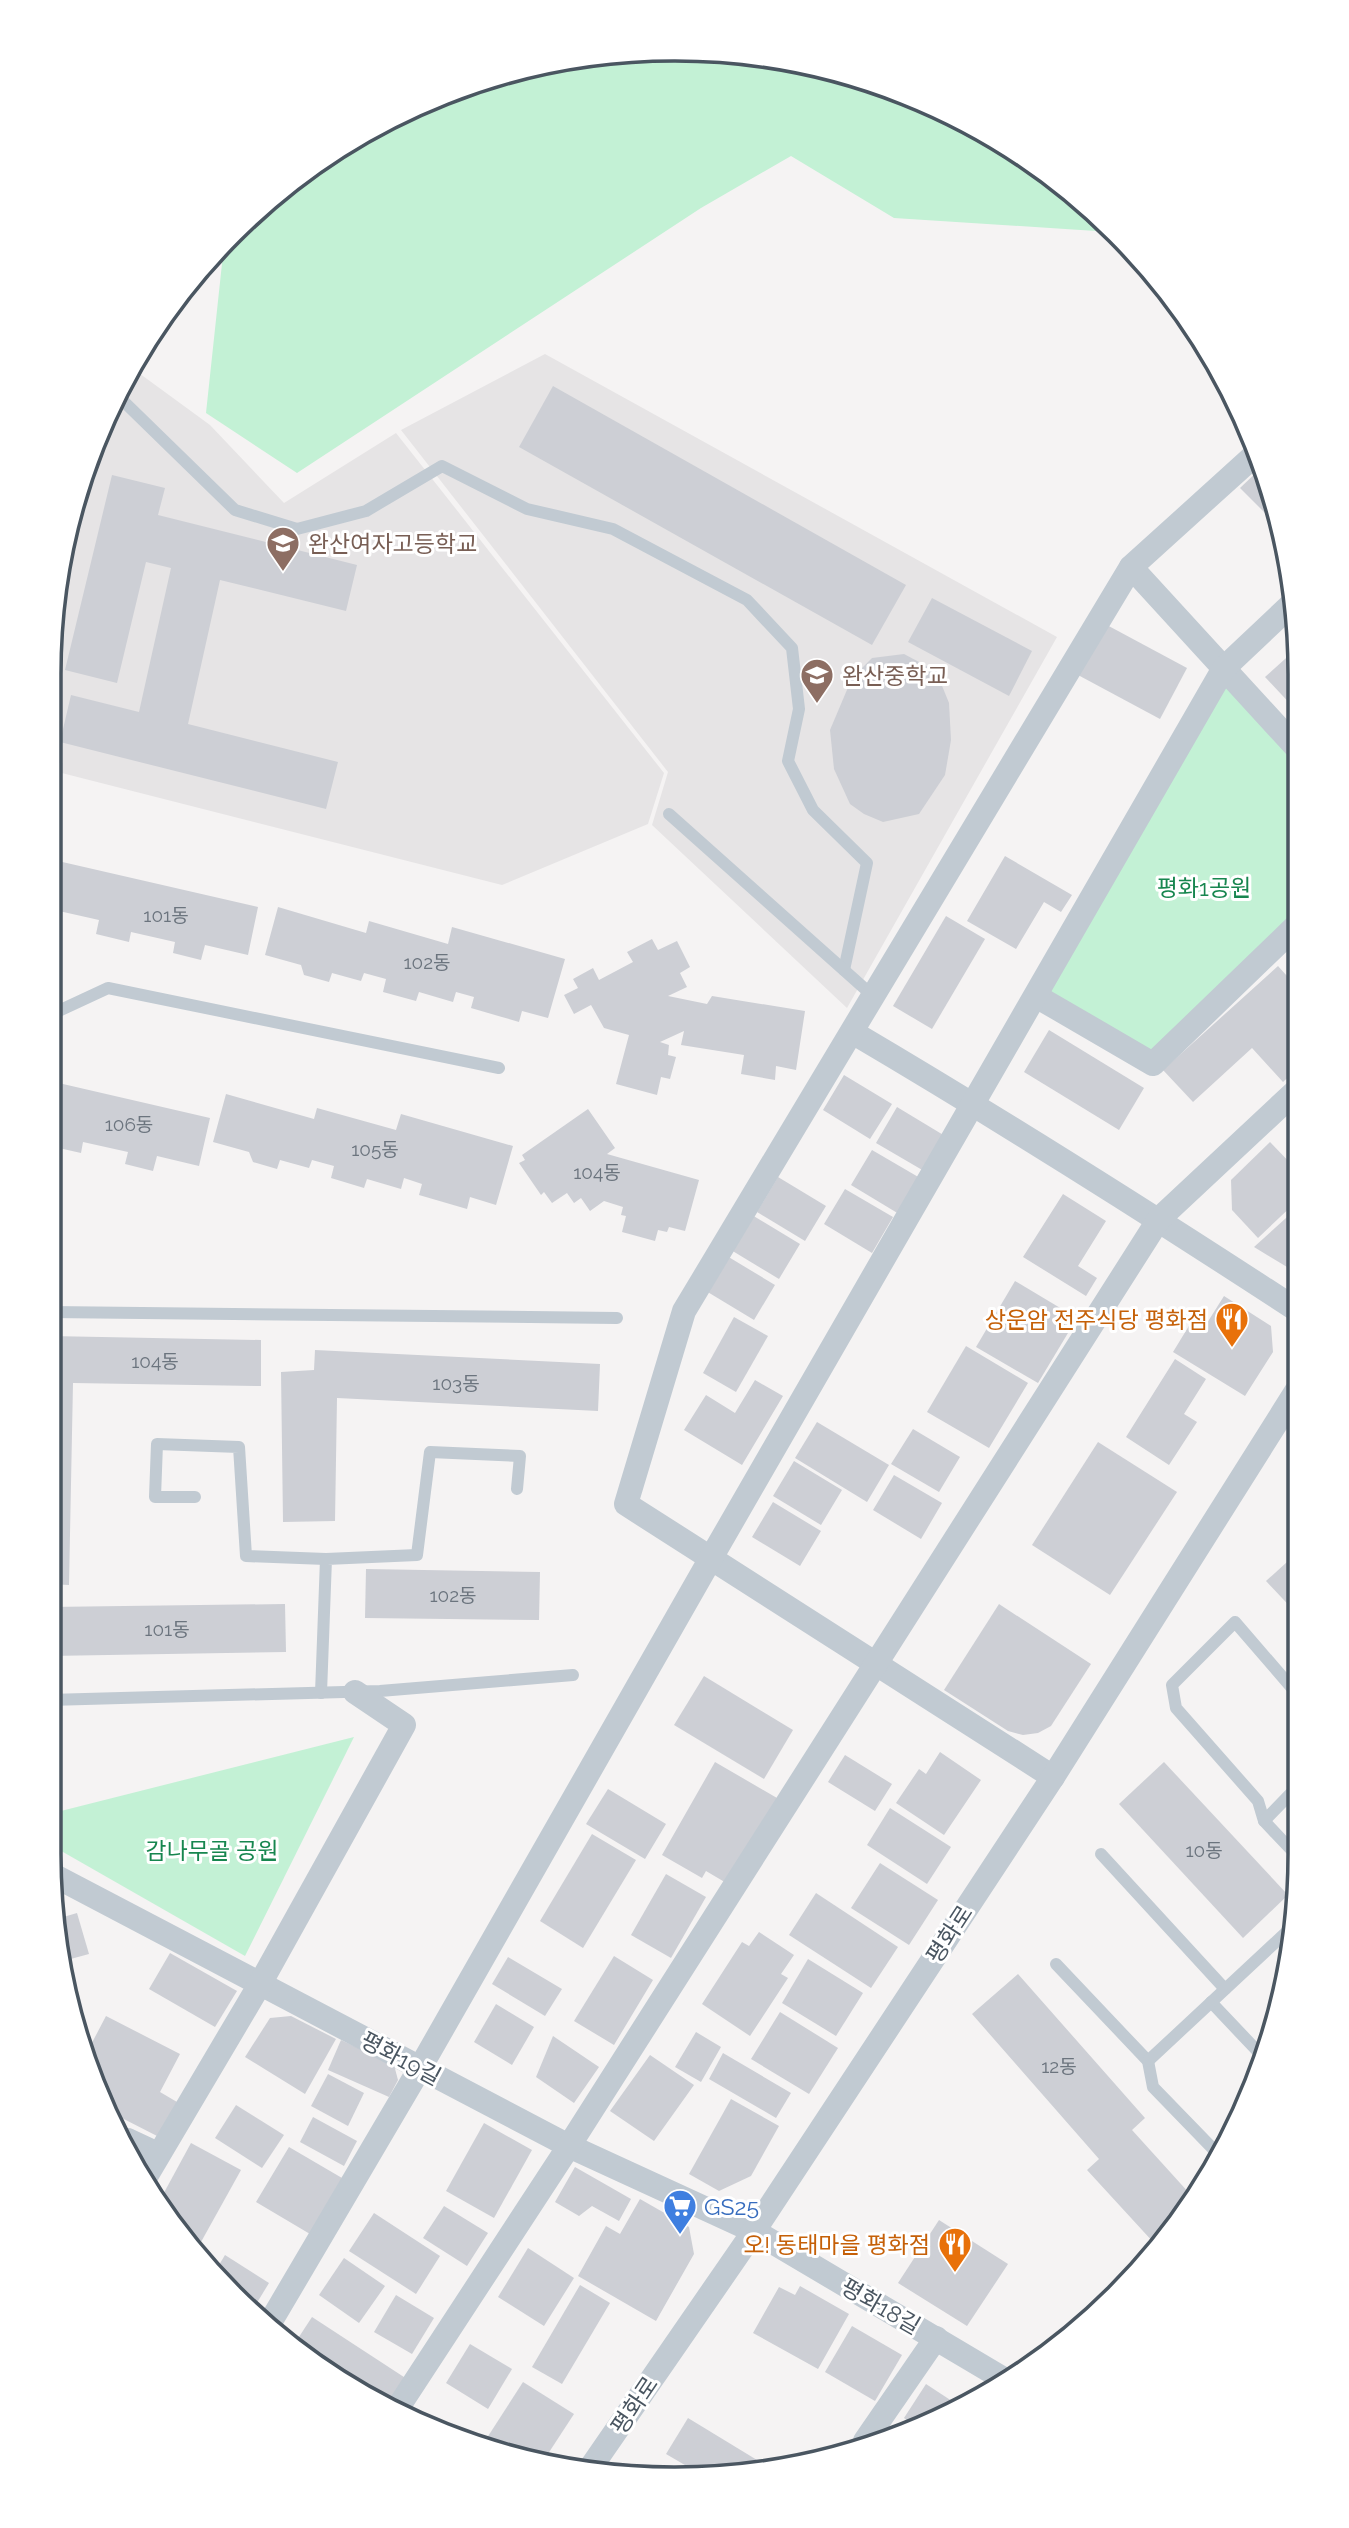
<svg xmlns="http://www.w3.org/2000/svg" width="1349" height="2528" font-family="Raleway,'Noto Sans KR',sans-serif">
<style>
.education{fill:#e6e4e5}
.green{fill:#c3f1d5}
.building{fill:#cdcfd5}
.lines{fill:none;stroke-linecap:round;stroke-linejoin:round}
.service{stroke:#c1cad2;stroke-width:12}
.minor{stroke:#c1cad2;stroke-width:24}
.labels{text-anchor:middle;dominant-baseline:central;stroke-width:6;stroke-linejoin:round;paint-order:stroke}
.number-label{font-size:19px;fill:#6b747e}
.education-label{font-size:23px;fill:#785e54;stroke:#fff;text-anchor:start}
.park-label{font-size:23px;fill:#17864f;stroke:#fff}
.food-label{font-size:23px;fill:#c56008;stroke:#fff;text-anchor:end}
.street-label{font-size:23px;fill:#4a5661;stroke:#fff}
.shop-label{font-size:23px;fill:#366cbe;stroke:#fff;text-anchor:start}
.rim{fill:none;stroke:#4a5661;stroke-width:3.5}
</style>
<rect width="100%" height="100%" fill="#f5f3f3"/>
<g class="education">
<polygon points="545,354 1057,637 847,1008 652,825 668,772 401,430"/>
<polygon points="132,368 210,425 284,503 396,433 664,773 648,824 502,885 50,770 50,634 70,512 95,448"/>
</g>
<g class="green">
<polygon points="716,50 837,70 952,114 1087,204 1111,232 894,218 791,156 701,208 297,473 206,413 224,245 262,204 362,133 474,82 593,54"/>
<polygon points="1224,668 1295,746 1296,926 1153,1064 1036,996"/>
<polygon points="354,1737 245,1956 49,1844 49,1814"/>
</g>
<g class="building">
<polygon points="553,386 906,585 872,645 519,447"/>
<polygon points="1261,468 1277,525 1240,488"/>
<polygon points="112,475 165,488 158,515 357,565 346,611 220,580 188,724 338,762 326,809 60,742 71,695 139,712 171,568 146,562 117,683 65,670"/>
<polygon points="932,598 1032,651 1009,696 908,642"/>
<polygon points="1105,624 1187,668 1160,719 1078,675"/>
<polygon points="1295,650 1295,709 1265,677"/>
<polygon points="904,654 936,671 949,703 951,740 945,775 919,814 883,822 864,814 850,804 834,769 830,730 852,678 872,658"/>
<polygon points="1005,856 1072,895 1061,912 1044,902 1016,949 967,921"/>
<polygon points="58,861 258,907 248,955 205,945 201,960 173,953 175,942 131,932 129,942 96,934 99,920 50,909 50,895"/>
<polygon points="278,907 366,933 369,921 448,944 452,927 565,959 548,1018 522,1011 519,1022 471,1008 474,997 456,992 453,1002 419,992 416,1001 383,992 386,979 364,973 361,981 332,973 329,982 304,975 301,965 265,955"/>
<polygon points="946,916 985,939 932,1029 893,1006"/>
<polygon points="652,939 658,950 677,941 690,967 680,973 687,987 668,996 707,1004 712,996 805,1011 796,1070 776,1066 775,1080 741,1074 744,1055 681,1045 684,1031 660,1042 669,1045 668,1055 676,1057 670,1079 661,1077 657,1095 616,1084 629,1035 604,1028 591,1005 574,1014 564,995 578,988 573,979 593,968 599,980 633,962 627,952"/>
<polygon points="1278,966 1296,986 1296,1070 1283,1082 1252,1048 1193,1102 1163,1070"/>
<polygon points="1049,1030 1144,1088 1119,1130 1024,1072"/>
<polygon points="844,1075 892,1104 870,1139 823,1110"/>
<polygon points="50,1081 210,1118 199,1166 157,1156 153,1171 125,1164 128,1152 83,1142 81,1153 50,1146 52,1131 50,1131"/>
<polygon points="226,1094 314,1119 317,1108 396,1130 401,1114 513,1146 496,1205 470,1197 467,1209 419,1195 422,1184 404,1178 401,1189 367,1179 364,1188 331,1178 334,1166 312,1160 309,1168 280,1160 277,1169 253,1162 249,1152 213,1142"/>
<polygon points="897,1107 945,1136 924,1171 876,1143"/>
<polygon points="588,1109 615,1148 607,1154 699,1180 685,1231 669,1227 667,1232 658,1230 655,1241 622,1232 626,1216 621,1215 623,1207 604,1201 590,1211 581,1198 574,1203 567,1193 552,1203 544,1192 541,1195 519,1163 525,1160 522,1155"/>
<polygon points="1270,1142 1296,1169 1297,1201 1258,1238 1232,1210 1231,1180"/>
<polygon points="872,1150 920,1178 899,1214 851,1185"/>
<polygon points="778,1177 826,1206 805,1241 757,1212"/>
<polygon points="845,1189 893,1217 872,1253 824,1224"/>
<polygon points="1063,1194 1106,1221 1078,1266 1097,1278 1086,1296 1023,1257"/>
<polygon points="1297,1208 1297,1273 1254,1247"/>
<polygon points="752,1215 800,1244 779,1279 731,1250"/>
<polygon points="727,1256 775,1285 754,1320 706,1291"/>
<polygon points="1015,1281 1077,1318 1038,1383 976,1347"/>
<polygon points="1224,1296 1271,1326 1273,1352 1245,1396 1173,1352 1195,1316 1207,1323"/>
<polygon points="734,1317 768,1336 736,1392 703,1373"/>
<polygon points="50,1336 261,1340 261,1386 73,1383 69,1585 49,1584"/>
<polygon points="966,1346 1028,1383 989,1448 927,1412"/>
<polygon points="315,1350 600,1364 598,1411 337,1398 335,1521 283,1522 281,1372 314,1370"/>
<polygon points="1175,1359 1206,1379 1184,1414 1197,1422 1169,1465 1126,1437"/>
<polygon points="755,1380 783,1396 742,1465 684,1430 706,1395 735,1413"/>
<polygon points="817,1422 889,1465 867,1502 795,1458"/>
<polygon points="913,1429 960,1457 939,1492 891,1464"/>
<polygon points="1098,1442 1177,1492 1110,1595 1032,1545"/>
<polygon points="794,1461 842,1490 821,1525 773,1496"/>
<polygon points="894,1475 942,1503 921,1539 873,1510"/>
<polygon points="773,1502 821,1531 800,1566 752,1537"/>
<polygon points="1298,1552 1298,1615 1266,1581"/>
<polygon points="366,1569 540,1572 539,1620 365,1618"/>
<polygon points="285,1604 286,1652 49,1656 49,1607"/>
<polygon points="999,1604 1091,1664 1051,1726 1038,1733 1023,1735 1008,1731 944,1690"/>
<polygon points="704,1676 793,1730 764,1779 674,1725"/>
<polygon points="940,1752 981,1780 944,1835 896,1803 919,1769 926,1774"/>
<polygon points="845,1755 892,1784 875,1811 828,1782"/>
<polygon points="715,1762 777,1798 728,1884 706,1871 702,1878 662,1855"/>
<polygon points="1164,1762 1288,1895 1243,1938 1119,1804"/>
<polygon points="608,1789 666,1824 645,1859 586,1824"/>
<polygon points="890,1808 951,1847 927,1884 867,1845"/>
<polygon points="592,1834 636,1860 583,1948 540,1921"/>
<polygon points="880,1863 938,1900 909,1945 851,1908"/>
<polygon points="666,1874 706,1897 671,1958 631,1935"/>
<polygon points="816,1893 898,1947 871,1988 789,1935"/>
<polygon points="77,1913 89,1954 67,1960 60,1918"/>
<polygon points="759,1932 794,1955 781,1974 788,1978 750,2036 702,2004 742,1942 749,1946"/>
<polygon points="170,1953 237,1991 215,2027 149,1989"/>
<polygon points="614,1956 653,1980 614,2045 574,2021"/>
<polygon points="508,1957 562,1989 545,2016 492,1984"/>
<polygon points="808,1959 863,1993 836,2036 782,2003"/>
<polygon points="1018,1974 1145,2118 1132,2130 1190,2194 1154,2243 1087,2170 1099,2159 972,2014"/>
<polygon points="496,2004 534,2027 512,2065 474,2042"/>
<polygon points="780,2012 838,2048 809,2094 751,2059"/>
<polygon points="106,2016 180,2054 160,2092 177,2102 159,2137 114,2114 97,2082 101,2074 89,2068 84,2058"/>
<polygon points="291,2016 336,2039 305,2094 245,2057 270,2018"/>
<polygon points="696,2032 721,2047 701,2082 675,2067"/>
<polygon points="553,2036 599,2067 574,2103 536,2077"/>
<polygon points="341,2040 394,2065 398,2080 389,2097 328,2070"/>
<polygon points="723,2053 791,2093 776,2118 709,2079"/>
<polygon points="650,2055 694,2085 654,2141 610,2111"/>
<polygon points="328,2074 364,2093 348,2126 311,2106"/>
<polygon points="731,2099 779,2126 751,2176 719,2191 689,2174"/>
<polygon points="236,2105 284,2135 262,2168 215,2138"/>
<polygon points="313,2117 357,2141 344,2166 300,2142"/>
<polygon points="484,2123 532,2150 494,2218 446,2191"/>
<polygon points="191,2143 241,2170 196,2251 179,2235 160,2200"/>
<polygon points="289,2147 342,2178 310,2234 256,2202"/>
<polygon points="575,2167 631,2199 619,2221 592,2206 579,2216 555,2202"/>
<polygon points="640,2199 689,2227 694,2254 656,2321 578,2276 606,2226 620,2234"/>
<polygon points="444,2206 488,2233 467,2266 423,2238"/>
<polygon points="374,2213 440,2256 416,2294 349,2251"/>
<polygon points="939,2220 1008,2264 967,2326 898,2283"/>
<polygon points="528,2248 574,2278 544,2326 498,2297"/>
<polygon points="225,2255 269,2283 255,2306 216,2270"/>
<polygon points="344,2258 385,2286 359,2323 319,2295"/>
<polygon points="580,2285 610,2303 562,2384 532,2367"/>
<polygon points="800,2286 849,2314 818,2369 753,2333 779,2287 795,2295"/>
<polygon points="396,2295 434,2318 412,2354 374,2332"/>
<polygon points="312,2317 410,2381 395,2404 336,2378 321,2368 295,2343"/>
<polygon points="852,2326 902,2355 875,2401 825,2372"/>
<polygon points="470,2344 512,2369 488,2409 446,2383"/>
<polygon points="523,2382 574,2414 542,2463 513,2458 483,2444"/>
<polygon points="926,2384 961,2407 951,2415 915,2426 904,2418"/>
<polygon points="688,2418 772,2469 756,2474 702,2475 666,2454"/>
</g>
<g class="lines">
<g class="service">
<polyline points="116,394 235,510 297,529 366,511 442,466 527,509 613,529 747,600 792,648 799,709 788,761 813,810 867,863 844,970"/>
<polyline points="669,814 873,996"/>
<polyline points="50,1015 108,988 499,1068"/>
<polyline points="50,1312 617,1318"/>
<polyline points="195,1497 155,1497 157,1444 239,1447 246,1556 326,1559"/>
<polyline points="321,1693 326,1559 417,1555 430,1452 520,1456 517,1489"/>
<polyline points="1298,1695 1235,1622 1172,1685 1176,1708 1258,1801 1264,1821 1299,1858"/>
<polyline points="49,1700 380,1691 573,1675"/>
<polyline points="1264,1821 1298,1786"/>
<polyline points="1101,1854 1225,1989"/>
<polyline points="1056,1964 1148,2061 1153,2087 1218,2154"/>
<polyline points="1211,2002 1263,2057"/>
<polyline points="1148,2061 1293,1926"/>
</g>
<g class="minor">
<polyline points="1131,567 1295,746"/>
<polyline points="1036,996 1153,1064 1296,926"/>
<path d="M852,1032c151,89 298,182 445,278"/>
<polyline points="1053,1777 626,1504 684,1311 873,996 1131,567 1257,453"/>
<polyline points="53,1875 569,2146 754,2231 1002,2378"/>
<polyline points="128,2140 158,2154"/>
<polyline points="147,2175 260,1984 404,1725 355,1692"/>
<polyline points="271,2321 420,2068 711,1558 1224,668 1295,601"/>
<polyline points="399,2406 569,2146 1159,1219 1296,1091"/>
<polyline points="865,2441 936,2338"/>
<polyline points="589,2470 754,2231 1053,1777 1297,1390"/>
</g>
</g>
<defs>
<symbol id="school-pin" viewBox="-11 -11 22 30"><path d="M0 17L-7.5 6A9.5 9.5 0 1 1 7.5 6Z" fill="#8d6e63" stroke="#fff"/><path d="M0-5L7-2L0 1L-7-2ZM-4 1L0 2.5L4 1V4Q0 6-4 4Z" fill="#fff"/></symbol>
<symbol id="restaurant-pin" viewBox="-11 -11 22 30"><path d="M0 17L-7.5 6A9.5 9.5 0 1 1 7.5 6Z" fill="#e8710a" stroke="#fff"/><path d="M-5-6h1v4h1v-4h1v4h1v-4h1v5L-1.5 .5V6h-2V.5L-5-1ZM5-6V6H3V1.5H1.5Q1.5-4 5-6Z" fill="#fff"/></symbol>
<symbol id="supermarket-pin" viewBox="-11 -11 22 30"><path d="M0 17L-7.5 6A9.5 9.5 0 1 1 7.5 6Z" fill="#3f7fe0" stroke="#fff"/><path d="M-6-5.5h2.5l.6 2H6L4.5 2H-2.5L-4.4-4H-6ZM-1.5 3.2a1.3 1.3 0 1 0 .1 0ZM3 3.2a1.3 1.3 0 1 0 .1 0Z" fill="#fff"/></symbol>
</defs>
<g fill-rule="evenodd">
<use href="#school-pin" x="264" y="524" width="38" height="52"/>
<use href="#school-pin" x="798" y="656" width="38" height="52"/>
<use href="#restaurant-pin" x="1213" y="1300" width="38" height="52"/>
<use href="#supermarket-pin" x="661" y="2187" width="38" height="52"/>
<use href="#restaurant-pin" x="936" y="2225" width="38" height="52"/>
</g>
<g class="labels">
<g class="number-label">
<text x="166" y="915">101동</text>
<text x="427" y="962">102동</text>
<text x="129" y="1124">106동</text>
<text x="375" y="1149">105동</text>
<text x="597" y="1172">104동</text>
<text x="155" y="1361">104동</text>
<text x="456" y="1383">103동</text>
<text x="453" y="1595">102동</text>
<text x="167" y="1629">101동</text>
<text x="1204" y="1850">10동</text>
<text x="1059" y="2066">12동</text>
</g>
<g class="education-label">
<text x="308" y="543">완산여자고등학교</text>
<text x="842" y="675">완산중학교</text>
</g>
<g class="park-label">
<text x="1204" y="887">평화1공원</text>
<text x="212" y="1850">감나무골 공원</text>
</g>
<g class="food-label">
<text x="1208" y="1319">상운암 전주식당 평화점</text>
<text x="930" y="2244">오! 동태마을 평화점</text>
</g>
<g class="street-label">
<text transform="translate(949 1934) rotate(-57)">평화로</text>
<text transform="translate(401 2058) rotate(28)">평화19길</text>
<text transform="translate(881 2306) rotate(30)">평화18길</text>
<text transform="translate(634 2405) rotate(-56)">평화로</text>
</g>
<g class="shop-label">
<text x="704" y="2206">GS25</text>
</g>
</g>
<path d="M0 0H1349V2528H0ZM674 61H675A613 613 0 0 1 1288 674V1854A613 613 0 0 1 675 2467H674A613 613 0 0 1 61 1854V674A613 613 0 0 1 674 61Z" fill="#fff" fill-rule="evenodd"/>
<path class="rim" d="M674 61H675A613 613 0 0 1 1288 674V1854A613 613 0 0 1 675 2467H674A613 613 0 0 1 61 1854V674A613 613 0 0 1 674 61Z"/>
</svg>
